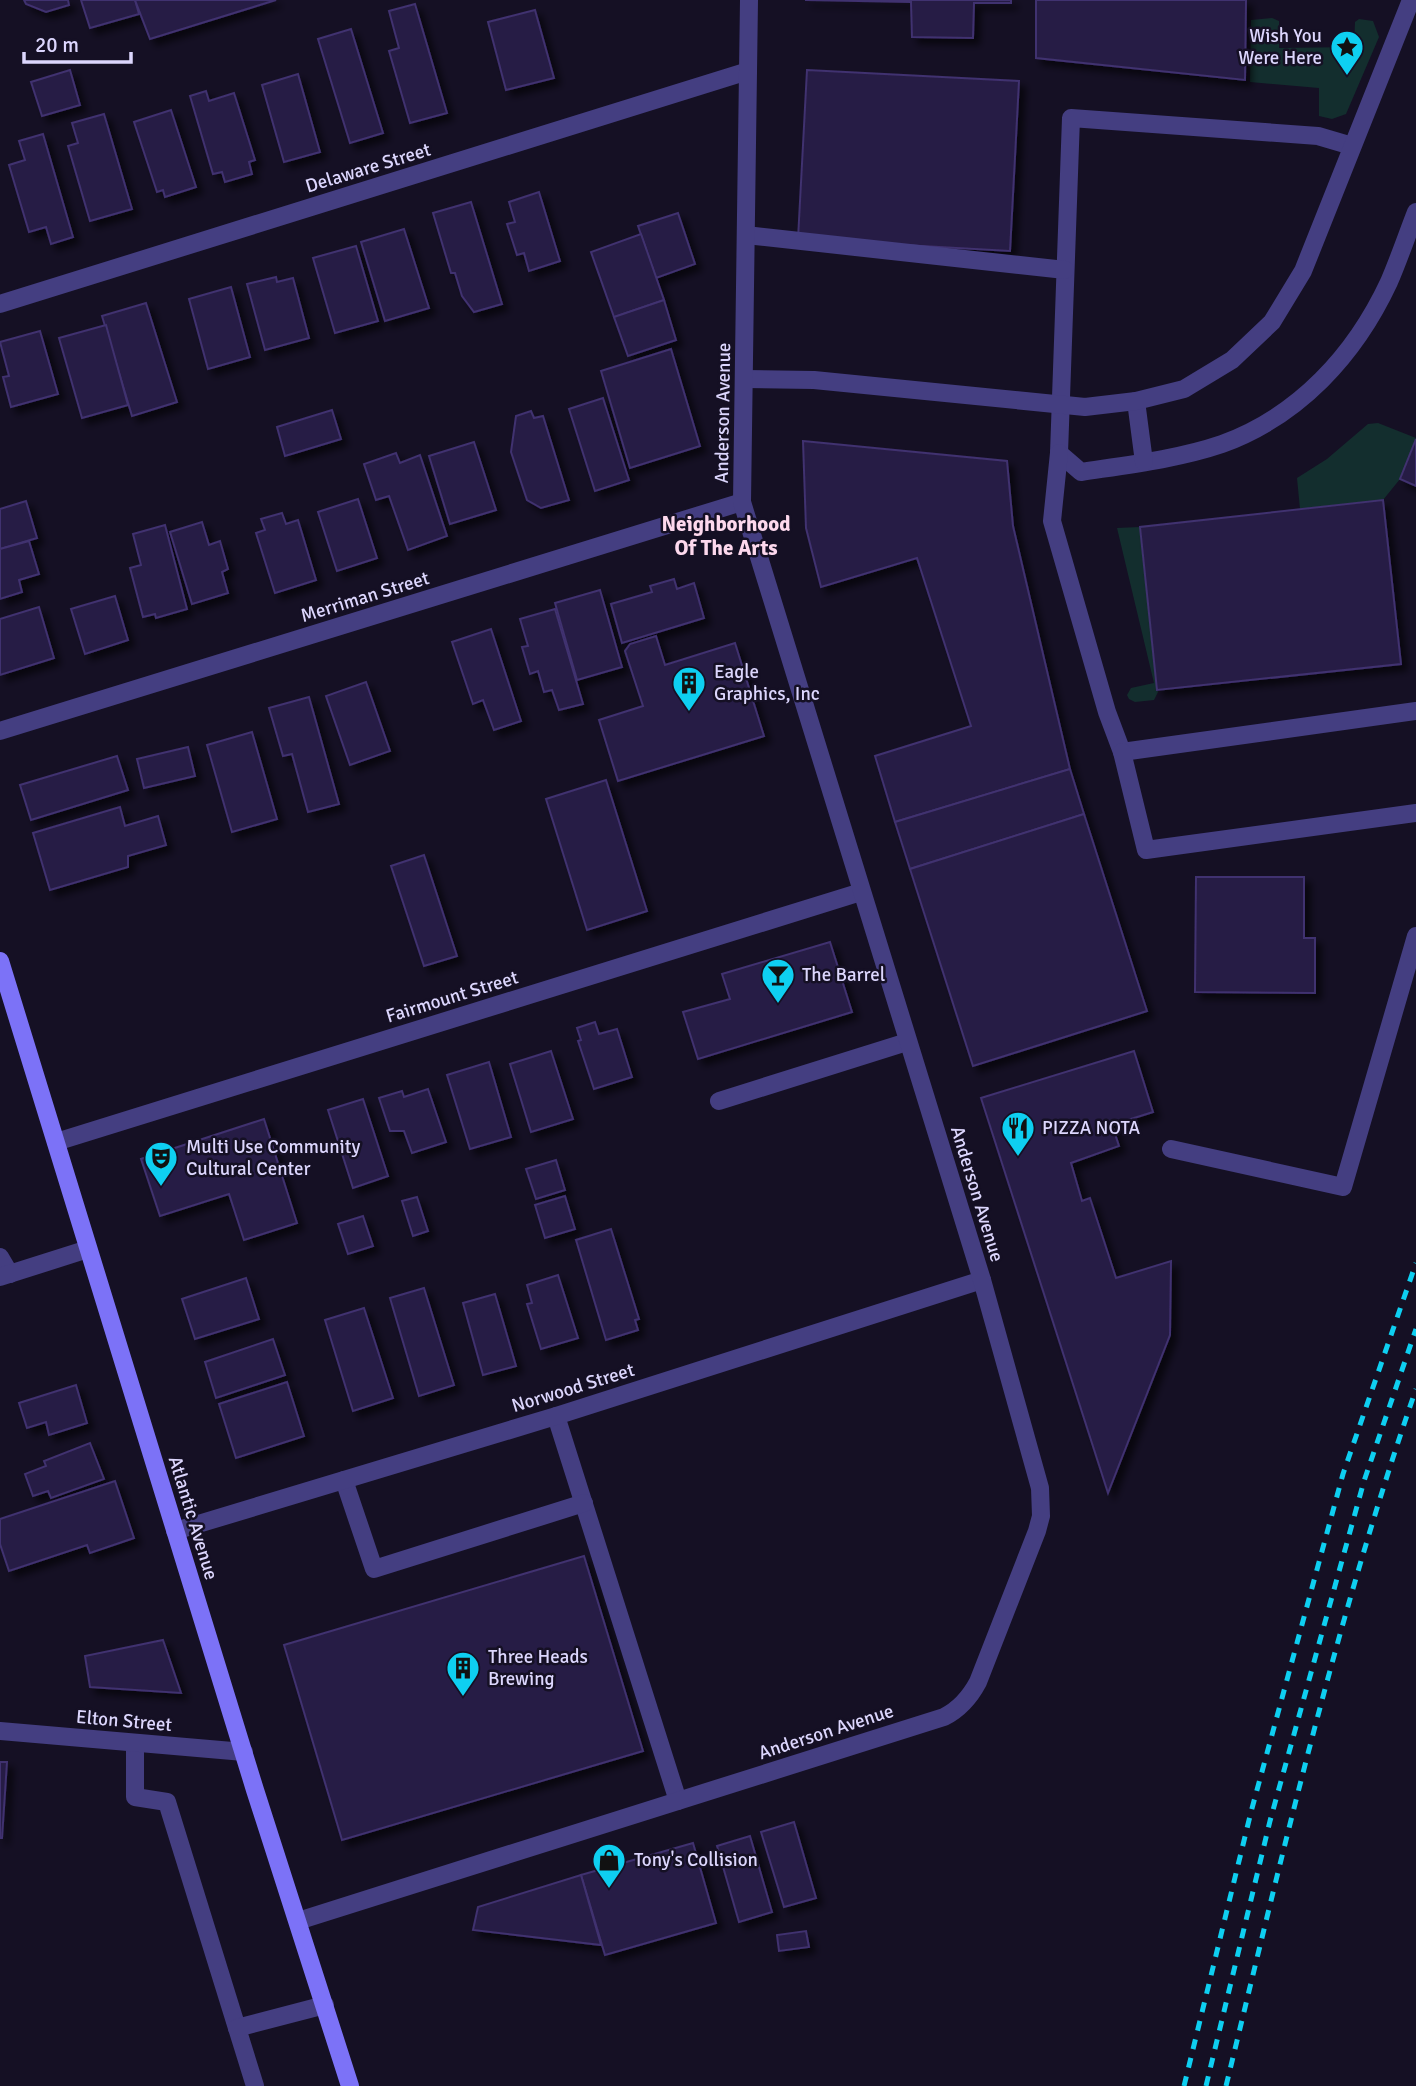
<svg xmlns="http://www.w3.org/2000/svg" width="1416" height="2086" font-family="Signika,sans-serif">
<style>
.green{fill:#132e2e}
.building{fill:#271d44;stroke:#40316f;stroke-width:2;filter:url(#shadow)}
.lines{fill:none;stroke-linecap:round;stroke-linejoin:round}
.lane{stroke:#443e81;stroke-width:18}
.street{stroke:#443e81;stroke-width:18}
.secondary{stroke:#7c72f7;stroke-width:18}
.rail{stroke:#0ecff1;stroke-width:5;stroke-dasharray:10 9;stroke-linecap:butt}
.labels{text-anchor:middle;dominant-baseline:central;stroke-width:5;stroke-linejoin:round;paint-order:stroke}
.poi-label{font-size:19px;fill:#dcd6fd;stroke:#151024;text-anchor:start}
.street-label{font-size:19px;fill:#dcd6fd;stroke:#151024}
.neighbourhood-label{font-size:21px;font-weight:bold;fill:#fdd8ed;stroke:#151024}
</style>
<defs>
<filter id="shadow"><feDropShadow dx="6" dy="6" stdDeviation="3.5" flood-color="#0009"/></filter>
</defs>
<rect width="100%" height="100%" fill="#151024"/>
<g class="green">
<polygon points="1272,18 1279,21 1279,48 1354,47 1355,22 1359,19 1373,21 1379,37 1346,114 1332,119 1319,116 1319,88 1250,82 1251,20"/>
<polygon points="1378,423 1416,438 1400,479 1383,500 1300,509 1297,478 1327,459 1368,424"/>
<polygon points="1140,527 1158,692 1154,700 1135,702 1129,699 1127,695 1131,688 1154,683 1117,528"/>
</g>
<g class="building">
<polygon points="24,0 68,0 69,5 46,12 26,4"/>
<polygon points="81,0 135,0 139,14 90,28"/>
<polygon points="135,0 276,0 150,39"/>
<polygon points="805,0 1011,0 1011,3 974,3 973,38 912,37 911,2"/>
<polygon points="1036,0 1246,0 1245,80 1036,58"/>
<polygon points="415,4 447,113 410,123 389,51 399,48 389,11"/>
<polygon points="535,10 554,78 506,90 488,22"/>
<polygon points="351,29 383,133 350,143 318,39"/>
<polygon points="70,70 80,105 42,116 31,82"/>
<polygon points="807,70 1019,81 1010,251 798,239"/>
<polygon points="298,74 320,152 284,162 262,85"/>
<polygon points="206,91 209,101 234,93 255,160 249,162 252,174 225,182 222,172 213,174 190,96"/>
<polygon points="171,110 196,187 165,197 163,190 157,192 134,122"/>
<polygon points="104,114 132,209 90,221 68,146 78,143 72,123"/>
<polygon points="43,134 73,237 51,244 46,227 29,232 9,165 25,160 19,141"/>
<polygon points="539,192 560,261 529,271 524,253 517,255 507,224 515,222 509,202"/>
<polygon points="471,202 502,304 474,312 462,296 455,273 451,273 433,213"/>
<polygon points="678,213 695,264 656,278 638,226"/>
<polygon points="404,229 429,308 385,321 361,242"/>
<polygon points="641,234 664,300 614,317 591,252"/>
<polygon points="356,246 378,321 335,333 313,258"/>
<polygon points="276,277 277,282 293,278 309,338 265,350 247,284"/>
<polygon points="231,287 250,357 208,369 189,299"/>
<polygon points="664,300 676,340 628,356 614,317"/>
<polygon points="146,303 177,402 132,416 102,316"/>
<polygon points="106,325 128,405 82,418 59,338"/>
<polygon points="40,331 58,394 11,407 3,377 9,376 0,342"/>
<polygon points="671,349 700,446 630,468 601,371"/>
<polygon points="603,398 629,480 595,491 569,409"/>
<polygon points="332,410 341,439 285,456 277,427"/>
<polygon points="531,411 534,418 543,416 569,500 541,508 527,500 511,452 516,416"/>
<polygon points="1416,439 1416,486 1400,479"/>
<polygon points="803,441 1007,461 1013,526 1070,769 895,822 875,756 971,726 917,558 821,587 806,528"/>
<polygon points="474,442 496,510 450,524 429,456"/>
<polygon points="396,453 400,463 420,455 447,536 408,550 389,496 376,500 364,464"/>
<polygon points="358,499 377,558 337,571 318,512"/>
<polygon points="1383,500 1401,664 1157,690 1140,527"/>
<polygon points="26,501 37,538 0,549 0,509"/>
<polygon points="282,513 286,524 298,520 316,580 275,593 256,533 265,530 261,519"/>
<polygon points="202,522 209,545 220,541 228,569 222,572 228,593 192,604 170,532"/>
<polygon points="165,525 187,609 156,618 155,614 143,617 130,568 141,565 133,534"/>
<polygon points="29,541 39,574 19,580 22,592 0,599 0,549"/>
<polygon points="674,579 677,589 694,583 704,618 622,643 611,604 652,592 650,586"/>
<polygon points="600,590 622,667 577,680 555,603"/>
<polygon points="115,596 128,640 85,654 71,609"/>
<polygon points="39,607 54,658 0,675 0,619"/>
<polygon points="555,609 583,704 559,710 552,690 544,692 538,671 530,674 522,647 528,646 520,619"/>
<polygon points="491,629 521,721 494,730 483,700 473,704 452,642"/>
<polygon points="656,636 665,665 735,643 764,736 618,781 599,720 643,706 625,651 630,644"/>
<polygon points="366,682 390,751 350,765 326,696"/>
<polygon points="309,697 339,804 308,812 292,754 283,756 269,708"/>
<polygon points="252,732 277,819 232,832 207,745"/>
<polygon points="188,747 195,776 144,788 137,759"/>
<polygon points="117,756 128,790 31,820 20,785"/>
<polygon points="1070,769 1084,814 910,869 895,822"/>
<polygon points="606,780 647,911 587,930 546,799"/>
<polygon points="120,807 125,826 158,816 166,845 128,856 128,867 50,890 33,833"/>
<polygon points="1084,814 1147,1011 973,1066 910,869"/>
<polygon points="424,855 457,956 424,966 391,866"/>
<polygon points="1196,877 1304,877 1304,938 1315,938 1315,993 1195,992"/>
<polygon points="830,942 852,1012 698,1059 683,1012 730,999 722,974"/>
<polygon points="595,1022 599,1034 617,1029 632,1077 594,1089 578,1041 581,1040 577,1028"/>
<polygon points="551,1051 573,1119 531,1132 510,1064"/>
<polygon points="1134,1051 1153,1112 1112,1125 1119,1146 1071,1163 1082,1201 1090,1198 1116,1278 1171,1261 1170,1335 1108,1493 981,1098"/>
<polygon points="489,1062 511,1137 470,1149 447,1075"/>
<polygon points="428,1089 446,1142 412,1153 404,1131 390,1131 379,1098 402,1091 404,1097"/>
<polygon points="363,1099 388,1176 353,1188 328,1110"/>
<polygon points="264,1119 297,1223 244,1240 229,1194 160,1216 141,1159"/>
<polygon points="556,1160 565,1190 536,1199 526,1169"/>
<polygon points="565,1196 575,1229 545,1238 535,1205"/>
<polygon points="417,1197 428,1231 413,1236 402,1201"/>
<polygon points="363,1216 373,1246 348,1254 338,1224"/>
<polygon points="611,1229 639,1319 635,1320 638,1330 606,1340 576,1240"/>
<polygon points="558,1275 578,1338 541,1349 527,1304 532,1303 527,1285"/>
<polygon points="246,1278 259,1319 195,1339 182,1299"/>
<polygon points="424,1288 454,1385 419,1396 390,1298"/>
<polygon points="495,1294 516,1366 483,1375 463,1303"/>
<polygon points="364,1308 393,1398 353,1411 325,1320"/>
<polygon points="273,1339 285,1375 216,1398 205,1362"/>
<polygon points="287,1382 304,1436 236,1458 219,1404"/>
<polygon points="76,1385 87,1423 49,1435 46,1422 27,1428 19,1403"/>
<polygon points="90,1443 104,1479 51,1498 48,1491 33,1496 25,1474 46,1466 44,1461"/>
<polygon points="115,1481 134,1538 90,1553 87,1545 9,1571 0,1544 0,1519"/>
<polygon points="584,1556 643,1751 342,1840 284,1645"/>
<polygon points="163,1640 181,1693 90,1687 85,1656"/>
<polygon points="0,1762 7,1762 2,1838 0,1838"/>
<polygon points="794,1822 816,1898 784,1907 761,1832"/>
<polygon points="750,1836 772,1912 739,1922 717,1846"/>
<polygon points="693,1843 716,1923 605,1955 581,1875"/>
<polygon points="581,1875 601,1945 473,1930 478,1907"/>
<polygon points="806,1931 809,1947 779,1951 777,1935"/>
</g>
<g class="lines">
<g class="lane">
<path d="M1352,146l-34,-10 -247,-18 -12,335 22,19c46,-7 97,-13 141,-28 77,-28 133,-89 167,-162 10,-23 18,-47 27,-70"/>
<polyline points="746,235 1065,270"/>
<polyline points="1136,401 1144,462"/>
<polyline points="1059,453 1052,521 1107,712 1122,752 1416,711"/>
<polyline points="1122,752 1146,850 1416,813"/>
<polyline points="719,1101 907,1042"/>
<polyline points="1171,1149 1343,1187 1416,936"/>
<polyline points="0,1257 10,1274"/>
<polyline points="556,1416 678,1801"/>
<polyline points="344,1480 374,1569 584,1503"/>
<polyline points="135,1743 135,1797 167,1802 237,2028"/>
<polyline points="255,2086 237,2028 325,2005"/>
</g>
<g class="street">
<polyline points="0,304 748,71"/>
<polyline points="744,379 814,380 1085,407 1136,401 1184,389 1232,360 1272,322 1303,271 1411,0"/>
<polyline points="0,731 742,502"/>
<polyline points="56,1142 861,892"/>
<polyline points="0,1277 88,1249"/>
<polyline points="175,1531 556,1416 982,1280"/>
<polyline points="0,1731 244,1752"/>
<path d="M298,1921l646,-204c16,-8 26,-20 34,-35l59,-151 4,-15 -1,-28 -58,-208 -240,-778 7,-502"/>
</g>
<polyline class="secondary" points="0,961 255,1790 350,2086"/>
<g class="rail">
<polyline points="1184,2086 1251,1812 1343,1474 1416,1263"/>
<polyline points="1206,2086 1270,1821 1364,1481 1416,1329"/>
<path d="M1226,2086c57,-234 111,-469 190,-697"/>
</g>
</g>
<defs>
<symbol id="sight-pin" viewBox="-11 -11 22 30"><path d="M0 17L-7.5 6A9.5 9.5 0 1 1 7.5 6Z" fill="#0ecff1" stroke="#151024"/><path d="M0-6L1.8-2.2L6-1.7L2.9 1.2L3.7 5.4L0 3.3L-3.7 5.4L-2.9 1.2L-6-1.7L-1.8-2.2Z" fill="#111"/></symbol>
<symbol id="building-pin" viewBox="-11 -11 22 30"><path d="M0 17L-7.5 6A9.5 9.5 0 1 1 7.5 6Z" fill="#0ecff1" stroke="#151024"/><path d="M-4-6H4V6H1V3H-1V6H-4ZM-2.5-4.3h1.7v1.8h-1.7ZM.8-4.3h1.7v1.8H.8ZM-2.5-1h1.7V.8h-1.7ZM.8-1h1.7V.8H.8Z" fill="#111"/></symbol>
<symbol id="bar-pin" viewBox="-11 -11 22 30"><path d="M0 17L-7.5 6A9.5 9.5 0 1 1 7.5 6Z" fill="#0ecff1" stroke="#151024"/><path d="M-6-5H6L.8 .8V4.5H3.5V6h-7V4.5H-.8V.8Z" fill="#111"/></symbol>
<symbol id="restaurant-pin" viewBox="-11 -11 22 30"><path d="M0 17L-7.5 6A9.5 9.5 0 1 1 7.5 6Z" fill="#0ecff1" stroke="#151024"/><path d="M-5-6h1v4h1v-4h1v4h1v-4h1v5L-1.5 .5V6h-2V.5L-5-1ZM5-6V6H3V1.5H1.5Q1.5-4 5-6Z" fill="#111"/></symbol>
<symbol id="theatre-pin" viewBox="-11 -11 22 30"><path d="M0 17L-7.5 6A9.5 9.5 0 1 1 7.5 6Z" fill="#0ecff1" stroke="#151024"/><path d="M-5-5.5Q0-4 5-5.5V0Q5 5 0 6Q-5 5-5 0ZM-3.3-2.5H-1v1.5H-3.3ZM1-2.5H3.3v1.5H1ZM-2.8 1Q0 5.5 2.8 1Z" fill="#111"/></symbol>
<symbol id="shop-pin" viewBox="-11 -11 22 30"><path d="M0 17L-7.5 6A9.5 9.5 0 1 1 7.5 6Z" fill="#0ecff1" stroke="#151024"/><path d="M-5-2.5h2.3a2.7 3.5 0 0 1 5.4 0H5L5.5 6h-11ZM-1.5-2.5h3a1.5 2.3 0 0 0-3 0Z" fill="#111"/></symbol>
</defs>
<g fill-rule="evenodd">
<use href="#sight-pin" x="1328" y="28" width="38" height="52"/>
<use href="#building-pin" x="670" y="664" width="38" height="52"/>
<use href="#bar-pin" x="759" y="956" width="38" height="52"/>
<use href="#restaurant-pin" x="999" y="1109" width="38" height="52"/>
<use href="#theatre-pin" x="142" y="1139" width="38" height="52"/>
<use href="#building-pin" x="444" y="1649" width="38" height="52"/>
<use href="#shop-pin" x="590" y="1841" width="38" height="52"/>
</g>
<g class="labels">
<g class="poi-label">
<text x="1322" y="36" text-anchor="end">Wish You<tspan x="1322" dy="22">Were Here</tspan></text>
<text x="714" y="672">Eagle<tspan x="714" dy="22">Graphics, Inc</tspan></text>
<text x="802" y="975">The Barrel</text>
<text x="1042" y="1128">PIZZA NOTA</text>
<text x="186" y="1147">Multi Use Community<tspan x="186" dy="22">Cultural Center</tspan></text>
<text x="488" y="1657">Three Heads<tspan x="488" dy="22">Brewing</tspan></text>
<text x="634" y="1860">Tony's Collision</text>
</g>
<g class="street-label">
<text transform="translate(368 168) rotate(-17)">Delaware Street</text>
<text transform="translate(723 413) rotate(-89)">Anderson Avenue</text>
<text transform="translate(365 597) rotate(-17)">Merriman Street</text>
<text transform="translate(452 997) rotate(-17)">Fairmount Street</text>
<text transform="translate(977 1194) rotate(73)">Anderson Avenue</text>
<text transform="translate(573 1388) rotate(-17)">Norwood Street</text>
<text transform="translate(193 1518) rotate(73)">Atlantic Avenue</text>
<text transform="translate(124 1721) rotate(5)">Elton Street</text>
<text transform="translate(826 1732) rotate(-18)">Anderson Avenue</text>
</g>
<g class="neighbourhood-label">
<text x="726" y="524">Neighborhood<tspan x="726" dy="24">Of The Arts</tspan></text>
</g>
</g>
<path d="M24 52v10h107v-10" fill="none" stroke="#dcd6fd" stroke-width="3.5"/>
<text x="35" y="52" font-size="21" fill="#dcd6fd" stroke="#151024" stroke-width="5" paint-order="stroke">20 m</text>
</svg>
